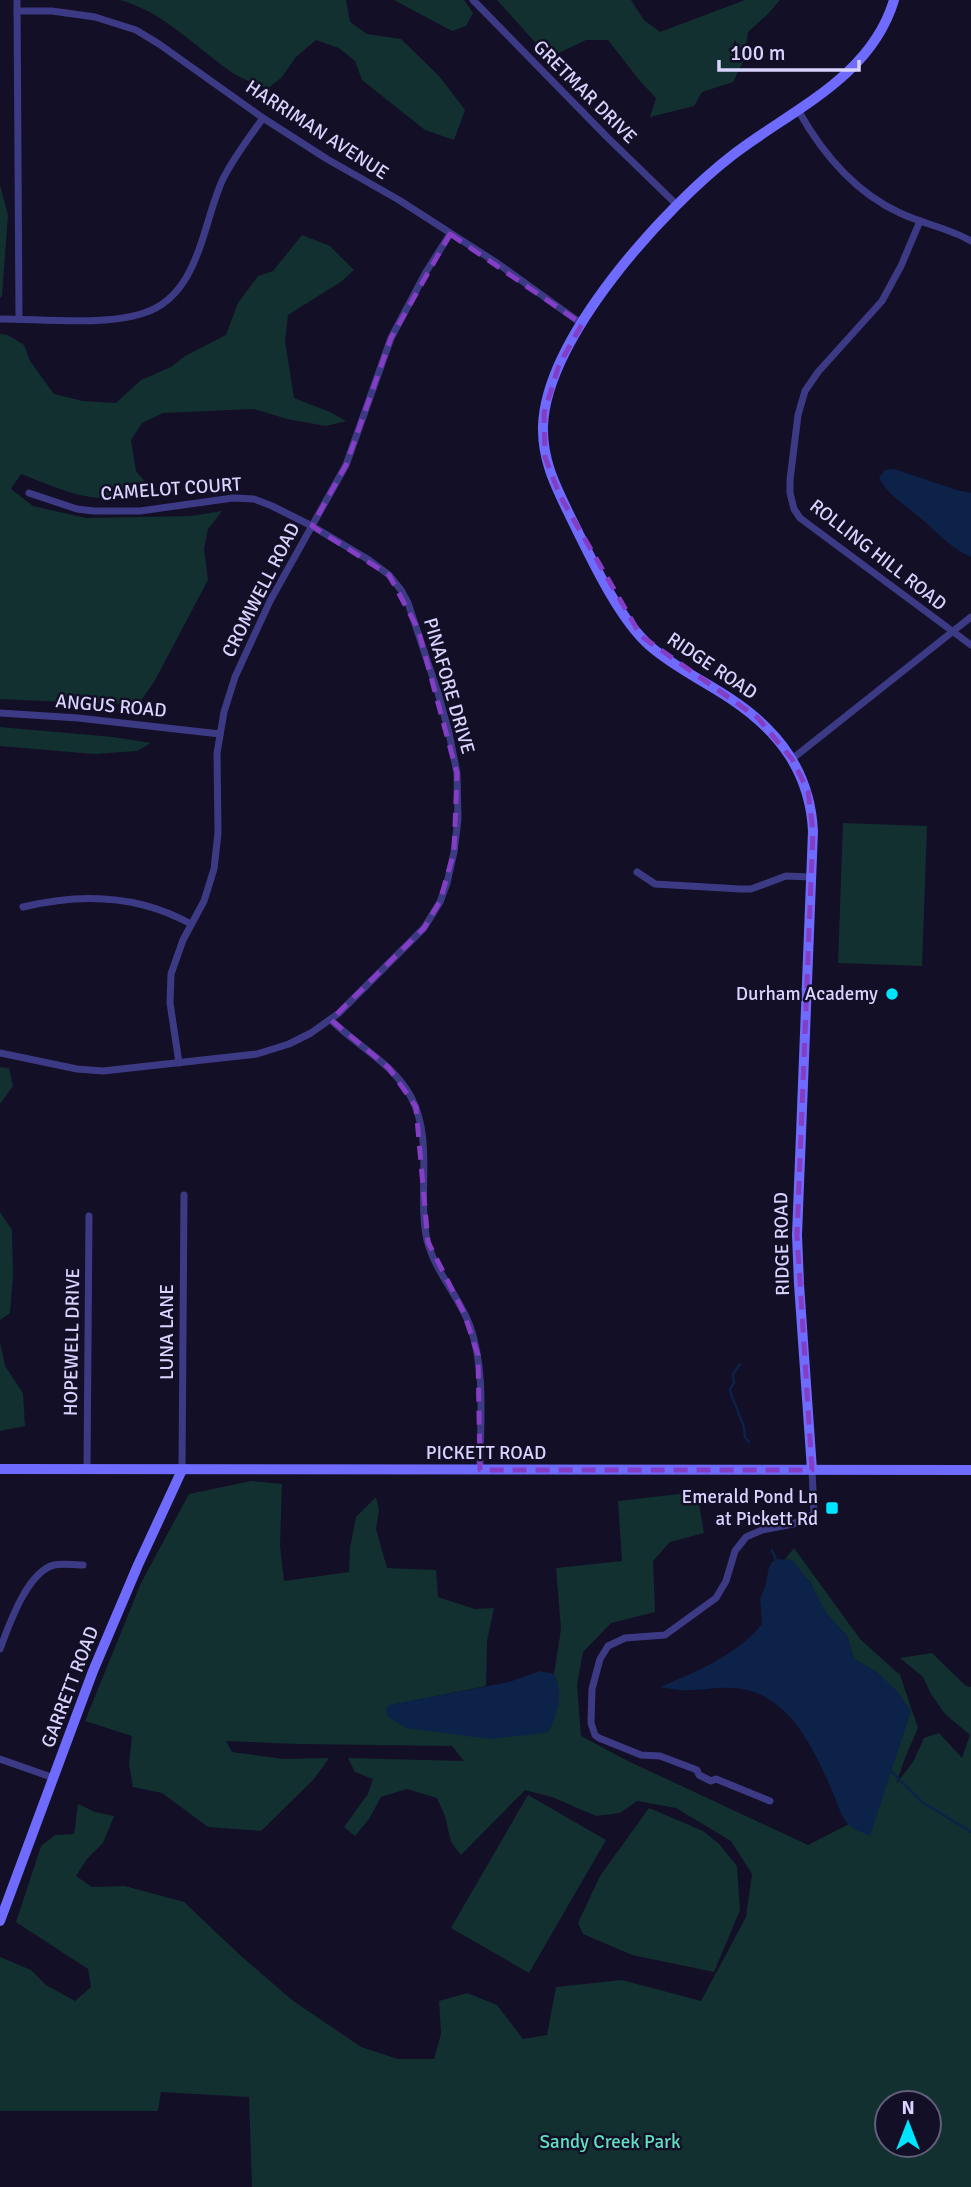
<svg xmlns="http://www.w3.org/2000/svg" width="971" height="2187" font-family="Signika,sans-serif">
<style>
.green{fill:#12302f;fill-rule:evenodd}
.water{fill:#0c2248}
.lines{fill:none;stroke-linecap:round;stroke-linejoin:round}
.stream{stroke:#0c2248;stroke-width:2.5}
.street{stroke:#3d3a85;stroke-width:7}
.secondary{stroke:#6f6bff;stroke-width:10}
.marked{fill:none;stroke:#843dc5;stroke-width:5;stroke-dasharray:14 9;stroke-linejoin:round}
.poi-dot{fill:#00e5ff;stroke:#130f26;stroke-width:2.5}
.labels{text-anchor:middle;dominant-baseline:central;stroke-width:5;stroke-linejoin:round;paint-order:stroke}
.street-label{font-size:19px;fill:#d9d4ff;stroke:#130f26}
.poi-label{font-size:19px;fill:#d9d4ff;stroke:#130f26;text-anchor:end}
.park-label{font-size:19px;fill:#5fe0c0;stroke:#130f26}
</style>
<rect width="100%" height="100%" fill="#130f26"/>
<g class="green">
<path d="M120,0h226l4,22 17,12 34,5 38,37 26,34 -11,30 -29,-10 -63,-50 -7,-19 -16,-13 -23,-8 -20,17 -15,21 -14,11c-13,-6 -28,-11 -40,-20 -33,-24 -66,-58 -107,-69z"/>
<polygon points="394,0 464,0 473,13 466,26 452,31"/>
<polygon points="497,0 631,0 644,20 660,32 745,0 780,0 768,14 748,32 744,60 733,82 702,92 694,106 650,117 656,98 640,81 608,40 586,40 559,53 543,51"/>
<polygon points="0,185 8,215 2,296 0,298"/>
<path d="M302,235l28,11 24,24 -12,11 -54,34 -3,26 9,57 36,14 16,9 -20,5 -39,-7 -33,-10 -91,4 -21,10 -11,17 5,31 12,14c-6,4 -13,10 -19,11 -38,9 -74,-9 -108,-22l-10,15 22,17 53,12 105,-2 31,-5 -14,18 -4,20 4,31 -54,102 -14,20 -31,2 -109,-5v-365l8,1 16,10 6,16 24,33 29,7 33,2 25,-23 30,-13 14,-11 41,-21 12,-32 20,-27 15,-5z"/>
<polygon points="0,727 113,737 151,743 137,751 94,754 0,746"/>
<polygon points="843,823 927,826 922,966 838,963"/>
<polygon points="0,1067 9,1068 13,1086 0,1104"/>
<polygon points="0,1212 12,1230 13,1276 10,1313 0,1320"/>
<polygon points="0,1342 5,1366 23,1393 25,1426 0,1431"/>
<path d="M251,1481l31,3 -2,62 4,35 65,-9 1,-24 6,-31 20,-20 3,13 -3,19 11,39 49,2 2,27 37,12 19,-1 -7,33 -1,45 -95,19 167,-20 -4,-11 7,-45 -5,-61 66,-7 -4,-60 79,-9 7,41 -34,9 -17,19 2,51 -44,11 -28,29 -6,33 4,51 47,25 180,84 41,-21 20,11 9,-162 -24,-14 -7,-23 -21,-22 -16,-32 -25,-23 9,-11 66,91 40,36 18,53 -13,30 -9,26 17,-22 11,-24 15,-5 23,25 8,-23 -25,-21 -14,-20 -8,-17 -23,-19 32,-5 34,33 5,1v500h-719l-3,-90 -88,-5 -3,19h-158v-154l31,13 15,15 29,16 16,-14 -3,-18 -72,-47 25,-76 14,-11 19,-1 4,-30 17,8 19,4 -11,27 -16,16 -11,17 16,11 33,-1 59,16 57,54 51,44 69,47 37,12h36l7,-25 -2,-33 28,-8 30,12 26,34 24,-4 9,-48 66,-7 79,21 45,-84 6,-43 -21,-33 -55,-33 -39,-7 -17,12 -24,3 -44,-19 -27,-7 -64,65 -10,-13 -6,-26 -8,-18 -30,-9 -26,8 -12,22 -14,17 -11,-9 24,-33 5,-15 -18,-7 -7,-14 116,3 -12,-15 -153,-2 -73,-3 6,11 51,7 46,-1 -15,21 -53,52 -53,-4 -46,-34 -29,-6 -4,-23 3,-28 -47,-15 56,-138 48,-89zM887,2103h42v42h-42z"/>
<polygon points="528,1795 606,1840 529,1973 451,1928"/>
<polygon points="649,1808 703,1831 719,1844 737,1866 740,1910 714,1972 632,1955 583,1934 578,1923 600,1876"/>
</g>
<g class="water">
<path d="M894,469l63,21 14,3v64c-20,-9 -32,-23 -48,-37 -16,-14 -34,-23 -44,-42l6,-8z"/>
<path d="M777,1559l15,1 18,22 17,32 20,22 7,23 24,14 18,17 15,21 -41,125c-6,-3 -15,-6 -20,-10 -9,-8 -12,-22 -17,-33 -17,-39 -38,-88 -82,-102 -20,-6 -39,-2 -59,-1 -11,1 -21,-1 -32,-3 36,-15 77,-32 102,-63l-2,-25 5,-12 4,-20 3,-5z"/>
<path d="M540,1671l14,3c10,20 4,38 -5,57l-4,2 -55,6 -84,-11 -18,-11 -2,-7 3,-5 120,-23z"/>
</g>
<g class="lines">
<g class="stream">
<polyline points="740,1364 733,1374 734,1383 730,1389 731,1394 744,1427 745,1437 749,1442"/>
<polyline points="772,1550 776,1560"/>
<polyline points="891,1771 922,1802 971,1832"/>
</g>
<g class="street">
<polyline points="17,0 19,319"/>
<polyline points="473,0 607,137 676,204"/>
<polyline points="17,11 52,11 95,17 136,30 159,44 263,118 327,159 399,200 497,263 582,324"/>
<path d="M798,110c24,43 56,82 102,103 23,11 49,15 71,28"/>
<polyline points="920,221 901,266 882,301 818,372 805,391 798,415 790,480 790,493 794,509 800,518 971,645"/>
<path d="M0,319c41,0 106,7 144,-6 55,-18 58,-87 78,-132 11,-23 27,-43 41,-63"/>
<polyline points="0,713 78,718 220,734"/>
<polyline points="792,759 971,617"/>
<polyline points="637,872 655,884 740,889 751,889 786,876 811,877"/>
<path d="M23,907c57,-14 116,-12 168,17"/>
<path d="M331,1020c26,26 62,43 80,77 23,43 6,97 16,143 8,32 32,56 43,86 16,45 10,97 10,144"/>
<polyline points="0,1053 77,1069 103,1071 257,1054 289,1044 311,1033 339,1013 424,928 440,902 447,883 454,852 458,819 457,773 449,733 438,693 408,603 401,590 389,575 369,560 312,526 272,506 254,499 233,498 140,511 94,511 77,509 29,493"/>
<polyline points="179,1063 170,1003 171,974 183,940 204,901 214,869 218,833 217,753 224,712 235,677 270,601 346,465 391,338 426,272 450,234"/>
<polyline points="87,1469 89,1216"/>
<polyline points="182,1470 184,1195"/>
<path d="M0,1649c9,-24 27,-77 54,-84 8,-2 20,0 29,0"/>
<polyline points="0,1759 54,1778"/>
<polyline points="770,1801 716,1779 711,1781 699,1775 697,1770 660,1756 641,1755 599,1738 595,1735 591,1723 592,1689 600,1659 608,1646 625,1638 665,1635 716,1598 726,1581 735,1551 746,1537 762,1530 793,1524 814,1514 812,1470"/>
</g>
<g class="secondary">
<polyline points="0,1469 971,1470"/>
<path d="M812,1470l-13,-186 -2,-49 16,-404c-3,-59 -34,-100 -82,-132 -27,-18 -57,-32 -81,-53 -32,-28 -60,-90 -79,-128 -15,-31 -29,-57 -28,-92 3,-89 123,-220 191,-272 59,-45 137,-77 160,-154"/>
<polyline points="0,1921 93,1671 138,1565 182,1470"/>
</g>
</g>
<path class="marked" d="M450,234l132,90 -23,41 -15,48 1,44 15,39 81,140 117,82 34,41 16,32 5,40 -16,404 15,235h-332l-2,-115 -14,-42 -36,-71 -12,-135 -27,-39 -58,-48 93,-92 16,-27 14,-49 3,-79 -39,-144 -29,-54 -77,-49 34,-61 45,-127z"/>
<g class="poi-dot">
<circle cx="892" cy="994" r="7"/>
<rect x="825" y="1501" width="14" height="14" rx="3.5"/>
</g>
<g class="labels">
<g class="street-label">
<text transform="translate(585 92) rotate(45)">GRETMAR DRIVE</text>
<text transform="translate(317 130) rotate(33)">HARRIMAN AVENUE</text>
<text transform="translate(171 489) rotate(-4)">CAMELOT COURT</text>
<text transform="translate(878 555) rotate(38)">ROLLING HILL ROAD</text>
<text transform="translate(261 590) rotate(-63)">CROMWELL ROAD</text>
<text transform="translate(712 666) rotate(34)">RIDGE ROAD</text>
<text transform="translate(449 686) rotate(74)">PINAFORE DRIVE</text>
<text transform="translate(111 706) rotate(5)">ANGUS ROAD</text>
<text transform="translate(782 1244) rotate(-91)">RIDGE ROAD</text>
<text transform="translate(167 1332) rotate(-90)">LUNA LANE</text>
<text transform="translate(72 1342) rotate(-89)">HOPEWELL DRIVE</text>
<text x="486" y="1453">PICKETT ROAD</text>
<text transform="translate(70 1687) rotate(-69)">GARRETT ROAD</text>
</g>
<g class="poi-label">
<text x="878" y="994">Durham Academy</text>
<text x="818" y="1497">Emerald Pond Ln<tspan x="818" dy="22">at Pickett Rd</tspan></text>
</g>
<g class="park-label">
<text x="610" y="2142">Sandy Creek Park</text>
</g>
</g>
<g transform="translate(908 2124)"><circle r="33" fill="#130f26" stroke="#625e7d" stroke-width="2"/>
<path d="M0-5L12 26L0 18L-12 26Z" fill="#00e5ff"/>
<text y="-10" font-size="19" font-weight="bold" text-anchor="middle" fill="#d9d4ff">N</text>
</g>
<path d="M719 60v10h140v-10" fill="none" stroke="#d9d4ff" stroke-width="3.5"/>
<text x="730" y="60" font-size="21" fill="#d9d4ff" stroke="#130f26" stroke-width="5" paint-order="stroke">100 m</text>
</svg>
